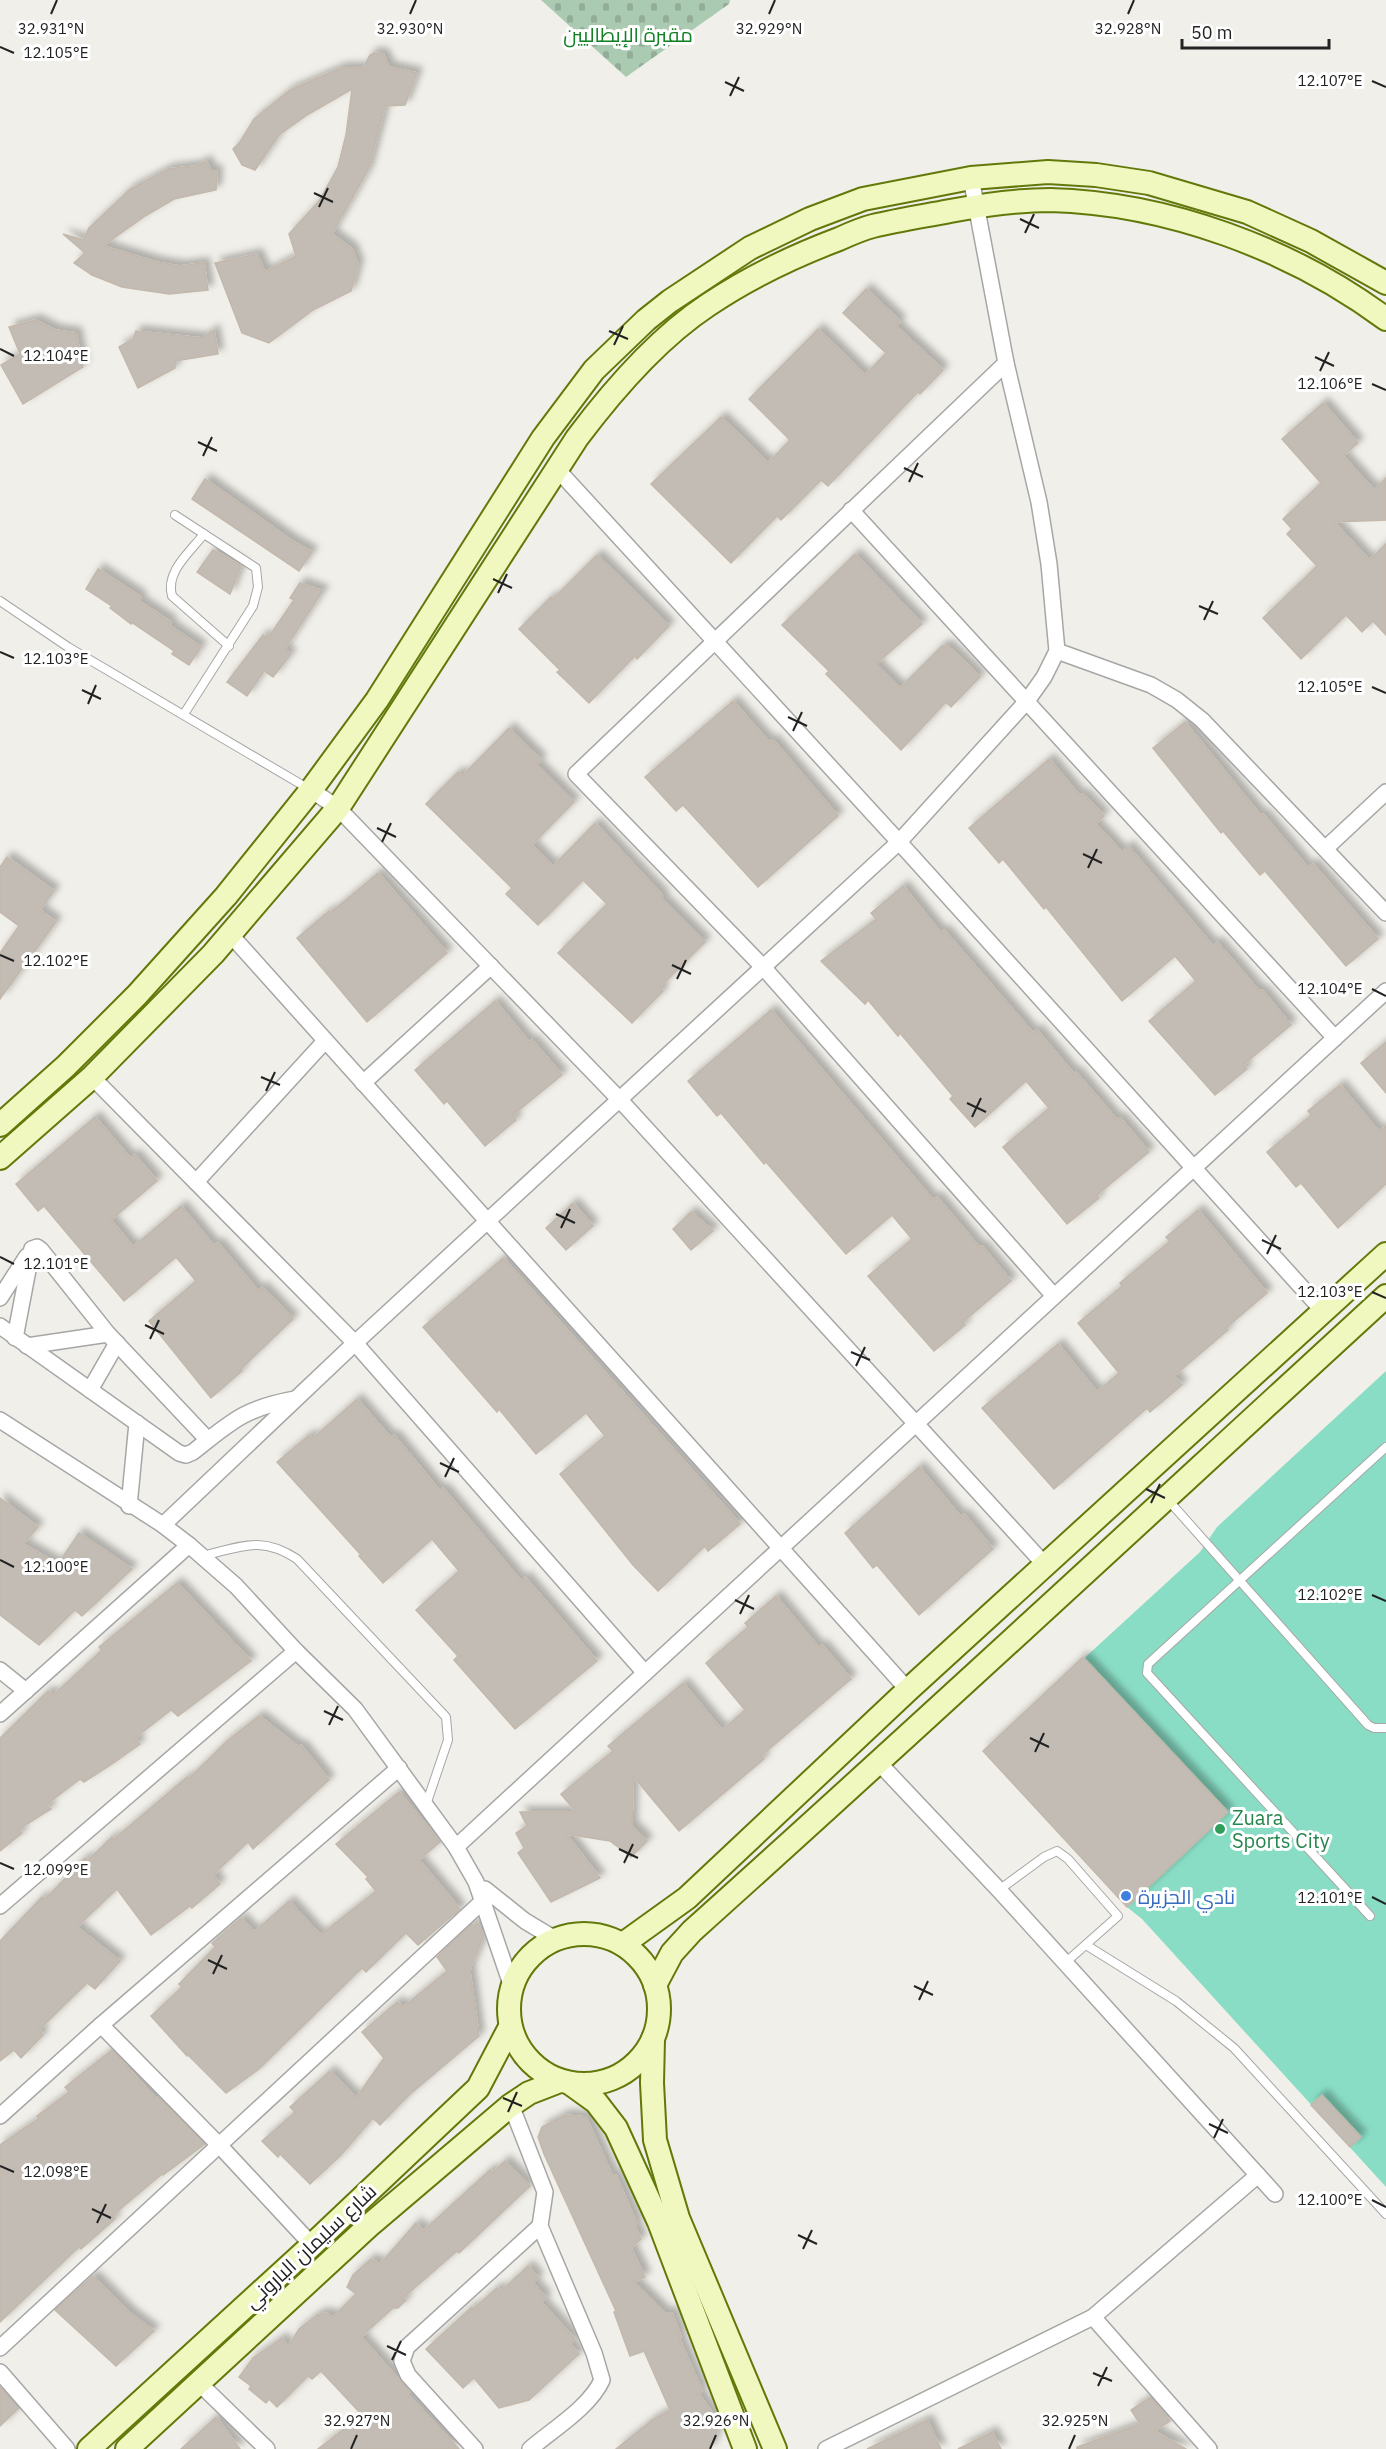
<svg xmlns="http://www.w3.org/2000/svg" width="1386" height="2449" font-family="'IBM Plex Sans',Cairo,sans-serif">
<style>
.cemetery{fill:url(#cemetery-stones)}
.pitch{fill:#8addc5}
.building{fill:#c2bcb5;stroke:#c3b8ab;stroke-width:1.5;filter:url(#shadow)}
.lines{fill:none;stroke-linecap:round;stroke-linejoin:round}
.lane-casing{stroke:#a6a6a6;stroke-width:10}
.street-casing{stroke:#a6a6a6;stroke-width:18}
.secondary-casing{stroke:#627909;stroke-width:26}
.lane{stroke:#fff;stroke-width:8}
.street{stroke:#fff;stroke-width:15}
.secondary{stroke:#f0f8c0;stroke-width:22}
.ticks{fill:none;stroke:#222;stroke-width:2}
.leisure-dot{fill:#2e9e5b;stroke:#fff;stroke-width:2}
.shop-dot{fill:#3f7fe0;stroke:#fff;stroke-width:2}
.labels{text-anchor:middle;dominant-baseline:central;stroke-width:6;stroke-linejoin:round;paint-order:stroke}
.park-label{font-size:20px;fill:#108023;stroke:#fff}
.leisure-label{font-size:20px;fill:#27864d;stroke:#fff;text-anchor:start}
.shop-label{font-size:20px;fill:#366cbe;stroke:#fff;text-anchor:start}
.street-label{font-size:20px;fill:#222;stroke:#fff}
.ticks-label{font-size:15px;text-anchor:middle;fill:#222;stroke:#fff;stroke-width:6;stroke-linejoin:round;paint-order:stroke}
</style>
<defs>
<pattern id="cemetery-stones" width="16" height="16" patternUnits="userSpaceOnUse" patternTransform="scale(1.5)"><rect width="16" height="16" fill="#abcab2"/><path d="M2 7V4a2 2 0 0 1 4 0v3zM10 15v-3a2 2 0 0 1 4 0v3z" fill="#93ad99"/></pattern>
<filter id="shadow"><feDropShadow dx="5.5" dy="-5.5" stdDeviation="3" flood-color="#0004"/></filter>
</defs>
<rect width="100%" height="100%" fill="#f1efe9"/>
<polygon class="cemetery" points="541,0 730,0 729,4 626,77"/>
<polygon class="pitch" points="1386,1371 1386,2187 1142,1919 1127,1907 983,1751 1200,1552 1217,1527"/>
<g class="building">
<polygon points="374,53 383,54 389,67 417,73 405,105 385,106 368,170 332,234 352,249 358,265 351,291 313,310 269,343 242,333 215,263 257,254 265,272 296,256 289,234 319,201 338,167 346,135 352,89 307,115 279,135 255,170 242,165 233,149 240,142 254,119 290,90 341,68 363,68 370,55"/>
<polygon points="206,161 211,171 217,171 216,190 174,199 145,216 103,246 156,262 179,266 204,263 208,290 169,294 122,287 92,275 74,263 85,253 63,234 83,240 89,228 130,189 168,169 196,166"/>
<polygon points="866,289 900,321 896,326 943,370 920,394 918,392 828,486 821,480 781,520 777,516 731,563 651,484 721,417 768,463 790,440 749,399 818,329 865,375 886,353 843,313"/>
<polygon points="35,320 55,330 76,333 83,367 23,404 1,365 20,354 9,327"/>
<polygon points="214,330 218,354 175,361 175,368 138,388 119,347 133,339 136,331 202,338"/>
<polygon points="1323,403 1358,443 1343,456 1374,490 1386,478 1386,520 1334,522 1369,560 1386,544 1386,635 1373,621 1362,632 1346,615 1301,659 1263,618 1317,566 1287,534 1292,529 1283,519 1321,483 1282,439"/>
<polygon points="205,479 294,542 312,552 299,571 192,499"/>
<polygon points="213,550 241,566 230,594 197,572"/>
<polygon points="855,554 922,624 876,664 900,688 942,646 948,646 980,677 951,707 946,702 901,750 826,674 829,671 782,625"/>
<polygon points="597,555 669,626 637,659 635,656 589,703 557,672 560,670 519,629 551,597 553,599"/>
<polygon points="98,569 141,597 139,601 171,622 169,625 201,647 189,665 172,654 174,651 131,622 131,624 110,608 112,606 86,589"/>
<polygon points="300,583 323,591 284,650 291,654 273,677 264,671 247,696 227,682 263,635 268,638 294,600 290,598"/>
<polygon points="733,701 769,742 773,740 838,816 758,887 683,805 676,811 645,777"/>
<polygon points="1185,722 1261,816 1263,814 1308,868 1313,864 1378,939 1346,966 1265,871 1260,875 1223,831 1221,833 1153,748"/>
<polygon points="509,728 541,760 536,764 574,802 532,845 553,866 595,823 663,896 661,898 705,942 660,987 663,991 632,1023 558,953 607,904 583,880 538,925 506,894 512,888 426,804 458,772 462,776"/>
<polygon points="1049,759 1080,796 1083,794 1104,816 1095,824 1122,852 1128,846 1213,946 1217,942 1260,992 1262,990 1291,1025 1243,1065 1247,1069 1215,1095 1149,1021 1196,981 1175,956 1122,1001 1046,907 1044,909 1003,859 999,863 969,828"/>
<polygon points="7,857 54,891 40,910 56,922 0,999 0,953 19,926 0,912 0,867"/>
<polygon points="378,873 447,953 367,1022 297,938 329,911 330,913"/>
<polygon points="903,886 941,933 944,930 1033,1033 1037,1030 1074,1074 1076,1072 1117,1120 1120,1118 1149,1152 1097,1195 1099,1198 1067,1224 1003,1147 1049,1108 1026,1081 975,1127 950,1099 953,1096 900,1033 898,1036 868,1000 865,1004 821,961 876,919 871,913"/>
<polygon points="495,1001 530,1043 532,1040 562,1075 513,1115 516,1120 485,1146 447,1101 444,1104 415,1070"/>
<polygon points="771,1010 933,1200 937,1197 980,1248 982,1246 1011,1281 963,1322 965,1325 934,1351 868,1276 912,1239 892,1215 846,1254 766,1162 764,1164 721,1113 717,1116 688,1081"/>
<polygon points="1386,1042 1386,1093 1361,1063"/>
<polygon points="1340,1085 1379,1132 1386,1126 1386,1184 1338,1228 1301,1183 1296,1187 1267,1152 1311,1115 1308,1111"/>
<polygon points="95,1117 130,1158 135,1155 157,1181 111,1220 133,1247 181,1206 214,1246 218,1243 258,1291 262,1287 293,1319 241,1369 242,1371 211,1398 149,1321 196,1281 176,1257 124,1301 44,1206 38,1211 16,1184"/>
<polygon points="573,1203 593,1226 566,1250 546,1228"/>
<polygon points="1198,1210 1267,1293 1226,1328 1228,1330 1174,1376 1182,1385 1150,1412 1147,1408 1054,1489 982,1408 1058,1344 1097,1392 1119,1373 1078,1323 1122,1286 1120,1283 1170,1241 1166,1237"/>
<polygon points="691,1212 713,1231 691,1250 673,1229"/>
<polygon points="503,1258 740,1524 708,1551 705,1546 658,1591 633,1565 560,1474 605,1436 586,1413 536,1454 499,1409 497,1412 423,1327"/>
<polygon points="357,1399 391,1438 394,1435 440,1491 443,1488 521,1581 525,1577 597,1661 515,1729 454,1660 458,1656 416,1610 459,1571 432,1539 383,1583 359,1556 361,1555 277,1462 309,1435 312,1439"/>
<polygon points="919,1467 961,1517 964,1514 993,1549 919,1615 877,1565 873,1568 845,1533"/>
<polygon points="0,1498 38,1527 23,1544 58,1564 79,1533 132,1569 82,1616 75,1610 39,1645 0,1615"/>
<polygon points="177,1583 251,1661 178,1716 171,1710 135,1738 140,1744 112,1764 84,1782 80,1779 46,1805 51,1809 19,1829 22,1833 0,1851 0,1738 48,1691 52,1696 102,1650 99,1647"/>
<polygon points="776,1596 819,1648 822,1645 851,1679 761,1756 764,1759 679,1831 633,1776 632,1826 647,1841 631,1857 610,1841 566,1834 600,1878 551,1902 518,1853 524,1848 516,1833 527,1826 520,1812 576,1812 561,1794 613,1751 608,1746 683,1683 722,1730 745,1710 706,1663 748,1627 745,1623"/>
<polygon points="1083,1657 1228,1812 1127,1907 983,1751"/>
<polygon points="259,1716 299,1747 301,1745 329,1780 253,1849 248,1842 213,1875 220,1884 192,1908 190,1906 151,1935 117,1889 77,1927 120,1961 95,1989 87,1983 39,2030 43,2035 21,2058 14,2050 0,2061 0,1941 42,1897 44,1900 85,1858 87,1861 112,1837 114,1839 187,1777 188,1779 228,1740"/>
<polygon points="399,1792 440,1842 419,1860 460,1909 418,1945 406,1933 366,1972 362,1968 259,2069 226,2093 188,2055 187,2056 151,2016 182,1987 179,1984 215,1947 212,1943 241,1918 254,1932 289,1901 320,1935 376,1891 366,1879 368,1877 336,1844"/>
<polygon points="478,1923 484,1936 471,1966 470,1972 479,2036 408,2096 380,2125 373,2118 341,2155 310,2184 280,2154 278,2157 262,2141 295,2112 290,2107 330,2071 356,2098 384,2058 362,2032 397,2002 403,2007 447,1971 437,1957 472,1924 474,1926"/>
<polygon points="112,2050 156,2099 158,2097 205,2144 163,2175 162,2174 112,2216 115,2219 81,2249 79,2247 0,2322 0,2145 39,2118 37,2116 69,2092 65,2087"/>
<polygon points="1322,2095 1361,2137 1350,2147 1311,2105"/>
<polygon points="565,2115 586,2117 613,2177 616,2175 637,2224 634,2225 641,2239 631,2248 645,2277 634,2282 665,2313 672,2313 681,2337 679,2338 702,2391 698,2393 720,2423 710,2449 616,2449 652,2420 670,2410 644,2351 630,2356 614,2312 616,2311 544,2154 538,2137 542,2127"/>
<polygon points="505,2161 530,2186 459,2253 457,2251 403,2298 406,2300 398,2308 393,2308 361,2337 410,2392 407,2394 459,2449 318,2449 362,2415 321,2371 312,2379 308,2376 277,2407 269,2399 266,2403 249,2389 251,2386 239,2377 253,2358 282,2338 288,2347 299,2329 317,2315 326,2313 333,2317 356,2294 347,2287 353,2275 371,2259 380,2264 416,2223 423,2231 490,2170 493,2172"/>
<polygon points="528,2266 538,2278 533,2283 546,2298 541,2302 575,2339 570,2344 579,2354 529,2400 499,2408 474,2378 463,2388 426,2349 472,2307 473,2309 497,2288 501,2291"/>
<polygon points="93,2276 130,2313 154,2331 116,2366 55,2310"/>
<polygon points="0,2387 19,2408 0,2426"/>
<polygon points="1151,2397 1170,2421 1154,2431 1186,2449 1077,2449 1077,2447 1140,2424 1131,2410"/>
<polygon points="216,2417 240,2449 181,2449"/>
<polygon points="927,2420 941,2449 867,2449"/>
<polygon points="992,2432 1001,2449 958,2449"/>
</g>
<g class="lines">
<defs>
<g id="lane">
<polyline points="175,515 256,568 258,587 253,606 184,714"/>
<path d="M204,534c-14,18 -39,38 -32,62l57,50"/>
<polyline points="0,601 68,647 309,789"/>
<polyline points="1169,1501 1368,1725 1374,1728 1386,1728"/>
<path d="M202,1556c39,-9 59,-21 95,3l149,158 2,23 -22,65"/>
<polyline points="999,1890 1044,1857 1057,1851 1068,1859 1118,1916 1065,1963"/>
<polyline points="1370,1916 1147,1673 1148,1664 1386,1447"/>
<polyline points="1086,1945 1176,2001 1234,2048 1386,2214"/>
</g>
<g id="street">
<polyline points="1006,363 576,774 763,967 1054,1296"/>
<polyline points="556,468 899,842 1323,1311"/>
<polyline points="851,510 1335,1038"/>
<polyline points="1057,651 1151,685 1177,700 1202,720 1386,913"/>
<polyline points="311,790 338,808 620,1100 1046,1566"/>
<polyline points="1326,848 1386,792"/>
<polyline points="230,934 908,1690"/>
<polyline points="92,1077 355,1343 645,1673"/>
<polyline points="363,1083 491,966"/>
<polyline points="196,1182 325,1041"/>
<polyline points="32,1249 37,1247 41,1250 108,1334 208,1440"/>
<polyline points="0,1298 27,1256"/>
<path d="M0,1326l179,127 7,2 7,-3c39,-31 52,-44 102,-53"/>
<polyline points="15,1338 32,1249"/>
<polyline points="27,1346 108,1334"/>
<polyline points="90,1390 117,1343"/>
<polyline points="0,1420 163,1525 189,1545 236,1586 296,1651 355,1709 456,1847 476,1882 512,1987"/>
<polyline points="129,1506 137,1423"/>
<polyline points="163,1525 355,1343 899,842 1027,701 1044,677 1057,651 1049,564 1039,502 1006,363 971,178"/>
<polyline points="0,1670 26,1691"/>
<polyline points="0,1714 189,1545"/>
<polyline points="879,1763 999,1890 1275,2194"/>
<polyline points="456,1847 1386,991"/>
<polyline points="485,1889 525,1921 555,1939"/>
<polyline points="0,1906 296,1651"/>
<polyline points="101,2025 220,2146 312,2245"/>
<path d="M511,2105l34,87 -5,34 54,127 8,27c-12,27 -50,50 -72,69"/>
<polyline points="0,2116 101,2025 399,1768"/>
<polyline points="1093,2317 1209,2449"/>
<polyline points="0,2348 484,1900 490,1897"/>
<polyline points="0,2372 67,2449"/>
<polyline points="199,2383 267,2449"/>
<polyline points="475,2449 408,2375 402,2361 407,2347 540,2226"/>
<polyline points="826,2449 1093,2317 1258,2175"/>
</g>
<g id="secondary">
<polyline points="0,1125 66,1066 137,995 226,896 311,790 377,700 543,438 594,370 646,320 670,301 750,248 810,219 863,199 971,178 1048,172 1096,175 1149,183 1247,212 1311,241 1386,283"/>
<path d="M0,1158l92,-81 121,-123 125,-146 239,-370c36,-48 81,-100 131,-133 40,-27 86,-49 131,-66 11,-5 22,-10 34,-13 25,-6 51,-10 77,-15 32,-6 67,-11 100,-11 117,3 242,49 336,119"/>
<circle cx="584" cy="2009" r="75"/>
<polyline points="623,1944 687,1898 908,1690 1386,1254"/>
<path d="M655,1985l17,-32 20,-22c234,-210 463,-423 694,-635"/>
<polyline points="653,2039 652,2083 655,2140 678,2218 775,2449"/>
<polyline points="571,2084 596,2102 616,2128 659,2222 745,2449"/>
<polyline points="89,2449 312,2245 478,2088 510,2027"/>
<polyline points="127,2449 371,2224 511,2105 529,2093 560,2081"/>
</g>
</defs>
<use href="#lane" class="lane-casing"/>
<use href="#street" class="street-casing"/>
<use href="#secondary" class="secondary-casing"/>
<use href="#lane" class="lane"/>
<use href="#street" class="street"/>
<use href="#secondary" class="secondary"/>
</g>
<path class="ticks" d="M51,14l6,-14M410,14l6,-14M769,14l6,-14M1128,14l6,-14M0,47l14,6M1372,81l14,6M725,82l19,9M730,96l9,-19M314,193l19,9M319,207l9,-19M1020,219l19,9M1025,233l9,-19M609,331l19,8M614,345l9,-19M0,349l14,7M1315,357l19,9M1320,371l9,-19M1372,384l14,6M198,442l19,9M203,456l9,-19M904,468l19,9M909,482l9,-19M493,579l19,9M498,593l9,-19M1199,606l19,8M1204,620l9,-19M0,652l14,6M1372,687l14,6M82,690l19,9M88,704l8,-19M788,717l19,9M793,731l9,-19M377,828l19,9M382,842l9,-19M1083,854l19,9M1088,868l9,-19M0,955l14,6M672,965l19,9M677,979l9,-19M1372,989l14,7M261,1077l19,8M266,1091l9,-19M967,1103l19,9M972,1117l9,-19M556,1214l19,9M561,1228l9,-19M1262,1240l19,9M1267,1254l9,-19M0,1257l14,7M1372,1292l14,6M145,1325l19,9M150,1339l9,-19M851,1352l19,8M856,1366l9,-19M440,1463l19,9M445,1477l9,-19M1146,1489l19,9M1151,1503l9,-19M0,1560l14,7M1372,1595l14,6M735,1600l19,9M740,1614l9,-19M324,1711l19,9M329,1725l9,-19M1030,1738l19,9M1035,1752l9,-19M619,1849l19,9M0,1863l14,6M624,1863l9,-19M1372,1897l14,7M208,1960l19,9M213,1974l9,-19M914,1986l19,9M919,2000l9,-19M503,2098l19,8M508,2112l9,-20M1209,2124l19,9M1214,2138l9,-19M0,2166l14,6M1372,2200l14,7M92,2209l19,9M97,2223l9,-19M798,2235l19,9M803,2249l9,-19M387,2346l19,9M392,2360l9,-19M1093,2373l19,8M1098,2386l9,-19M351,2449l6,-14M710,2449l6,-14M1069,2449l6,-14"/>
<circle class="leisure-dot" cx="1220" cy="1829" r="6"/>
<circle class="shop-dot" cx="1126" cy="1896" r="6"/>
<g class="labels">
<g class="park-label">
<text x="628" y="34">مقبرة الإيطاليين</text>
</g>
<g class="leisure-label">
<text x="1232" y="1817">Zuara<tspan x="1232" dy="23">Sports City</tspan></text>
</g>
<g class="shop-label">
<text x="1138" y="1896">نادي الجزيرة</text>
</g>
<g class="street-label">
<text transform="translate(310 2246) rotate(-43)">شارع سليمان الباروني</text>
</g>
</g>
<g class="ticks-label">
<text x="51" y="34">32.931°N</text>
<text x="410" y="34">32.930°N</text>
<text x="769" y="34">32.929°N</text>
<text x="1128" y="34">32.928°N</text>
<text x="56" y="58">12.105°E</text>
<text x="1330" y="86">12.107°E</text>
<text x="56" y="361">12.104°E</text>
<text x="1330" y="389">12.106°E</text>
<text x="56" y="664">12.103°E</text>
<text x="1330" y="692">12.105°E</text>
<text x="56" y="966">12.102°E</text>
<text x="1330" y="994">12.104°E</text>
<text x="56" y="1269">12.101°E</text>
<text x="1330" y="1297">12.103°E</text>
<text x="56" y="1572">12.100°E</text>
<text x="1330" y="1600">12.102°E</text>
<text x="56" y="1875">12.099°E</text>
<text x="1330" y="1903">12.101°E</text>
<text x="56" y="2177">12.098°E</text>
<text x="1330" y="2205">12.100°E</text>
<text x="357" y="2426">32.927°N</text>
<text x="716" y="2426">32.926°N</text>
<text x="1075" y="2426">32.925°N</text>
</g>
<path d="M1182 39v9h147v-9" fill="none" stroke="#222222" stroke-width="3"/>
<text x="1191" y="39" font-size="18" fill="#222222" stroke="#ffffff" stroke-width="4.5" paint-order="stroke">50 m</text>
</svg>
